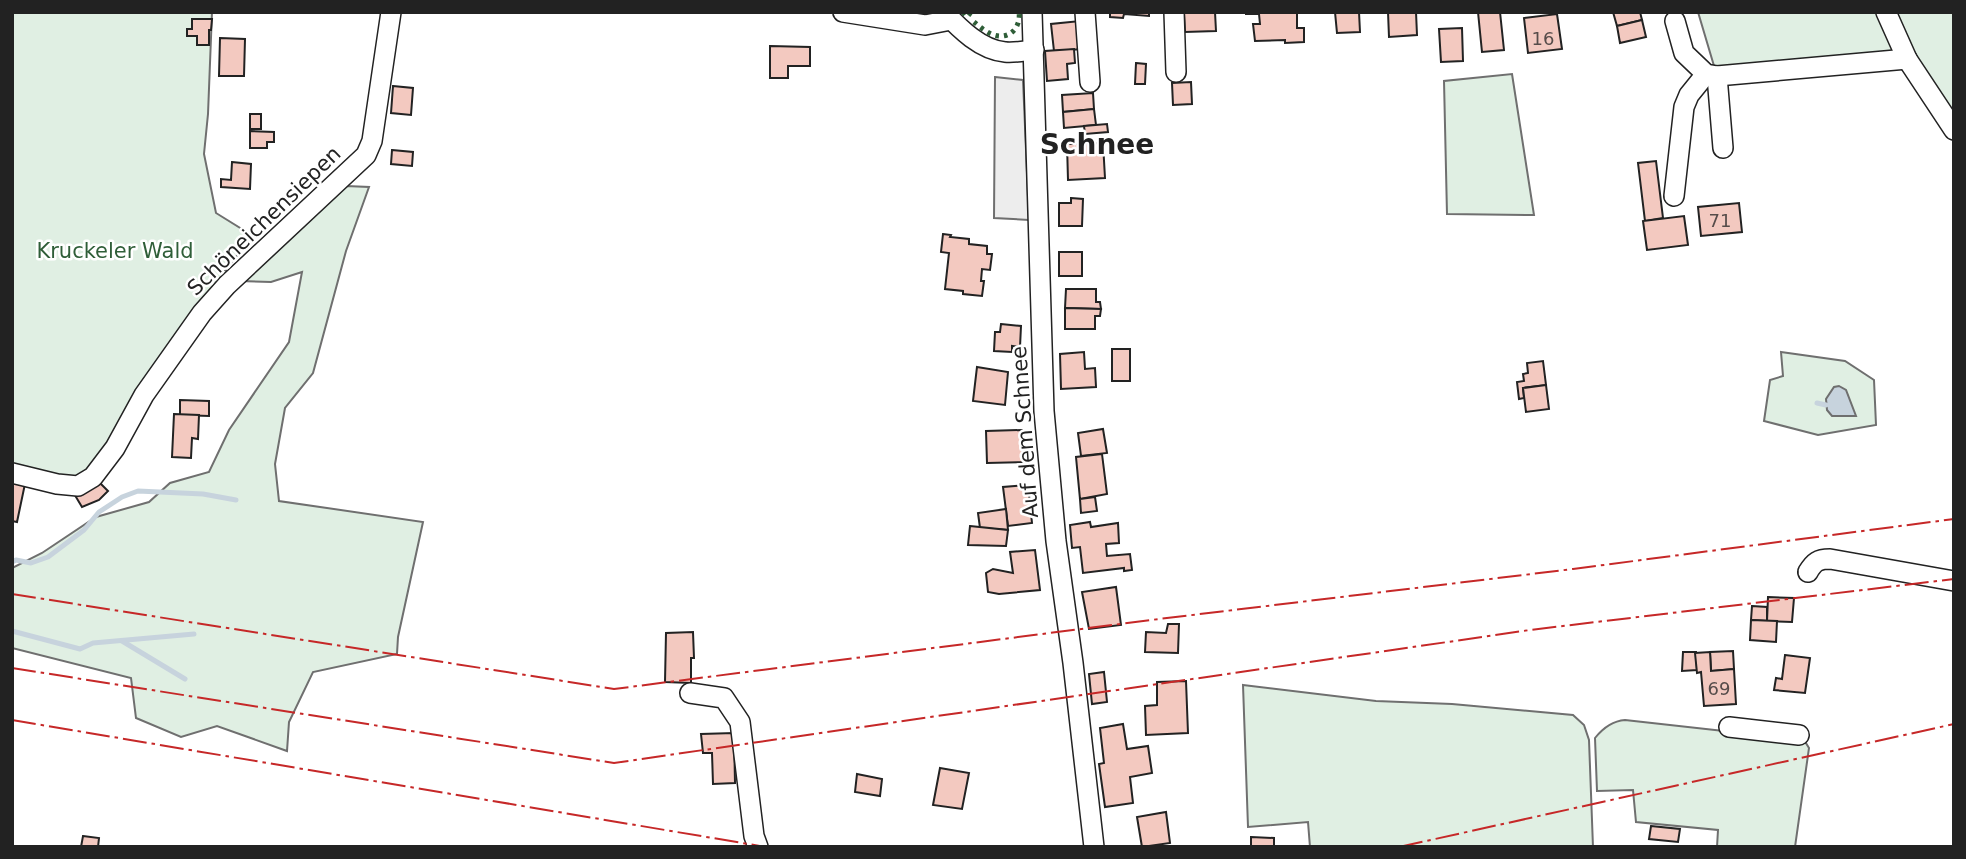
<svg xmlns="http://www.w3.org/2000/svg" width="1966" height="859" font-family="'DejaVu Sans',sans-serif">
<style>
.green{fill:#e0efe3;stroke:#6f6f6f;stroke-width:2}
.parking{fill:#ededed;stroke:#6f6f6f;stroke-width:2}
.water{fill:#c7d3dd;stroke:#6f6f6f;stroke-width:2}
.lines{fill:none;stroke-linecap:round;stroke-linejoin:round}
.stream{stroke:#c7d3dd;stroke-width:5}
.building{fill:#f3c9c0;stroke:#222;stroke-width:2}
.minor-casing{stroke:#222;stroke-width:22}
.minor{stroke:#fff;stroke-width:19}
.hedge{stroke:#2f5e38;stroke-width:5;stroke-dasharray:3.5 5;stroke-linecap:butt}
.power{stroke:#c62828;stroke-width:2;stroke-dasharray:24 5 3.5 5;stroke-linecap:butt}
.labels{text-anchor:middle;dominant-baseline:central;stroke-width:5;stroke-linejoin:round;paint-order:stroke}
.number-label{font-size:18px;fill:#564c4a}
.street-label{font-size:21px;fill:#222;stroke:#fff}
.park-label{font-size:21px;fill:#2f5e38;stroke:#fff}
.district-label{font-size:28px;font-weight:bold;fill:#222;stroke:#fff}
</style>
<rect width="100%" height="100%" fill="#fff"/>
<g class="green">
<polygon points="12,12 212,12 208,114 204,154 216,213 253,236 225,270 232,275 120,431 80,479 12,469"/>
<polygon points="1698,12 1886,12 1907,59 1717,76"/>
<polygon points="1893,12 1954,12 1954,119 1929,83"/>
<polygon points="1512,74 1534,215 1447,214 1444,81"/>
<polygon points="346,186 369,187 346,251 313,373 285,408 275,464 279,501 423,522 398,637 397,654 313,672 289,722 287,751 217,726 181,737 136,718 131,678 12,648 12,568 42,553 96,517 149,502 170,483 209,472 229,430 289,342 302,272 271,282 240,281"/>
<polygon points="1781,352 1845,361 1874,380 1876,425 1818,435 1764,421 1770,380 1783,376"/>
<polygon points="1243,685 1376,701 1452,704 1573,715 1584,725 1589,740 1593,847 1310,847 1308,822 1248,827"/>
<path d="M1625,720l179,20 5,8 -14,99h-78l1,-17 -82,-8 -3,-32 -36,1 -2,-53c8,-10 17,-17 30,-18z"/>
</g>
<polygon class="parking" points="995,77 1023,80 1029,220 994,218"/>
<polygon class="water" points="1839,386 1846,390 1856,416 1832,416 1827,410 1826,399 1834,387"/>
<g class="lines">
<g class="stream">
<polyline points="1817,403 1826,405"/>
<polyline points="12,562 16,560 31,563 48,557 84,530 99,512 122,497 138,491 203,494 236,500"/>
<polyline points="12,631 80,649 93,643 194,634"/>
<polyline points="122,641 185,679"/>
</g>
</g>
<g class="building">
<polygon points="1110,12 1149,12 1149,16 1124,14 1123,18 1110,17"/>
<polygon points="1184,12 1215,12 1216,31 1185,32"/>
<polygon points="1246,12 1297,12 1297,28 1304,28 1304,42 1285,43 1285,40 1255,41 1253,24 1260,24 1259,14 1246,14"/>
<polygon points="1335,12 1359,12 1360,32 1337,33"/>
<polygon points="1388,12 1416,12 1417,35 1389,37"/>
<polygon points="1478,12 1500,12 1504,50 1482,52"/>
<polygon points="1613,12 1640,12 1642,20 1617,26"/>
<polygon points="1557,14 1562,49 1528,53 1524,18"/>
<polygon points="192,19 212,19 211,30 209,30 209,45 197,45 197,36 187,36 187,29 192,29"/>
<polygon points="1642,20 1646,37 1620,43 1617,26"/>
<polygon points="1080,21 1083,49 1054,51 1051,24"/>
<polygon points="1462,28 1463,61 1441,62 1439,29"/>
<polygon points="220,38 245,39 244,76 219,76"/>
<polygon points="770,46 810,47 810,66 788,66 788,78 770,78"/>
<polygon points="1074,49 1075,63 1067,64 1068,79 1047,81 1045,51"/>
<polygon points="1136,63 1146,64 1145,84 1135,84"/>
<polygon points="1191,82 1192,104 1173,105 1172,83"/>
<polygon points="393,86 413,88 411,115 391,113"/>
<polygon points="1093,93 1094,109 1063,112 1062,95"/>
<polygon points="1094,109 1096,125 1064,128 1063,112"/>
<rect x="250" y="114" width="11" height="15"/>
<polygon points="1107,124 1108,132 1085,134 1084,126"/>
<polygon points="250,131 274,132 274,142 267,142 267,148 250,148"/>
<polygon points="1103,143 1105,178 1068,180 1067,144"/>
<polygon points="392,150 413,152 412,166 391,164"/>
<polygon points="1656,161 1663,218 1645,221 1638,163"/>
<polygon points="232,162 251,164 250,189 221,187 221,179 231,180"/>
<polygon points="1071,198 1083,199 1082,226 1059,226 1059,203 1071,203"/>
<polygon points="1739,203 1742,232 1701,236 1698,207"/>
<polygon points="1684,216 1688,245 1647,250 1643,221"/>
<polygon points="943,234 951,235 950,237 969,239 969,244 987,246 987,254 992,254 990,270 982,269 981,281 984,281 982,296 963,294 963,291 945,289 949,253 941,252"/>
<rect x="1059" y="252" width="23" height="24"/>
<polygon points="1066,289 1096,289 1096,302 1100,302 1101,309 1065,308"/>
<polygon points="1065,308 1101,309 1100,316 1095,316 1095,329 1065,329"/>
<polygon points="1001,324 1021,326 1020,347 1012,346 1012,352 994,351 995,332 1000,332"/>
<rect x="1112" y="349" width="18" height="32"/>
<polygon points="1084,352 1085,369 1095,368 1096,387 1061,389 1060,354"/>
<polygon points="1543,361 1546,385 1523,388 1524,398 1519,399 1517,382 1524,381 1523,374 1528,373 1527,363"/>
<polygon points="977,367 1008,372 1005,405 973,401"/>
<polygon points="1546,385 1549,409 1526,412 1523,388"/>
<polygon points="180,400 209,401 209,416 180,415"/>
<polygon points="174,414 199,415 198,439 192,438 191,458 172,457"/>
<polygon points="1103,429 1107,453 1081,456 1078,433"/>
<polygon points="1022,430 1023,462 987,463 986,431"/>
<polygon points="1102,454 1107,494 1080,499 1076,457"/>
<polygon points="12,476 26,479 17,522 12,521"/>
<polygon points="98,481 108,491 99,500 82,507 73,492"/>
<polygon points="1028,485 1032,523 1008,526 1003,487"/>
<polygon points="1095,497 1097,511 1081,513 1080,499"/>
<polygon points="1006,509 1008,530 980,528 978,513"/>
<polygon points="1090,522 1091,527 1118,523 1119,543 1106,544 1107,556 1130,554 1132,570 1124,571 1124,568 1083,573 1080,547 1072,548 1070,525"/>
<polygon points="970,526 1008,530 1006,546 968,545"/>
<polygon points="1035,550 1040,590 999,594 988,592 986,573 993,569 1013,573 1010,552"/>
<polygon points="1116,587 1121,625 1089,629 1082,592"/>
<polygon points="1768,597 1794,598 1792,622 1767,621"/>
<polygon points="1752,606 1767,607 1767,621 1751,620"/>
<polygon points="1751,620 1777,621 1776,642 1750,640"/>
<polygon points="1168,624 1179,624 1178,653 1145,652 1146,632 1166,633"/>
<polygon points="693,632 694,658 691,658 691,683 665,682 666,633"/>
<polygon points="1733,651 1734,669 1711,671 1710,652"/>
<polygon points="1683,652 1696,652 1697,670 1682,671"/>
<polygon points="1710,652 1711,671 1734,669 1736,704 1704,706 1701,672 1697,673 1695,653"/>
<polygon points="1785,655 1810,658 1805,693 1774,690 1776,678 1782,679"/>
<polygon points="1104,672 1107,702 1092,704 1089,674"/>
<polygon points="1186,681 1188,733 1146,735 1145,706 1157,705 1157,682"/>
<polygon points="1123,724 1127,749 1148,746 1152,773 1130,777 1133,803 1105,807 1099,764 1104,763 1100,728"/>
<polygon points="734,733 735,783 713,784 712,753 703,753 701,734"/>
<polygon points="940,768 969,773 962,809 933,805"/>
<polygon points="857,774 882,779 880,796 855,792"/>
<polygon points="1166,812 1170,843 1142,847 1137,817"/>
<polygon points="1651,826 1680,829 1678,842 1649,839"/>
<polygon points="83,836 99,838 98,847 81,847"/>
<polygon points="1251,837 1274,838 1274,847 1251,847"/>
</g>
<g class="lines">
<defs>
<g id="minor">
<polyline points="843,12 925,25 951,20"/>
<path d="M944,12c16,17 37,38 61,40 9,1 19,-1 29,-2"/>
<polyline points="1032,12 1044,411 1056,541 1073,663 1094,847"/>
<polyline points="1085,12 1090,82"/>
<polyline points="1174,12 1176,72"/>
<polyline points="1886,12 1907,59 1954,130"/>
<polyline points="1675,21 1684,53 1706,74 1717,76 1907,59"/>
<polyline points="1717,76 1723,148"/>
<polyline points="1674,196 1684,107 1689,95 1706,74"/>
<polyline points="12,473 57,484 78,486 93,477 115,448 144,395 202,313 227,285 366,155 372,141 391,12"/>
<path d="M1808,572c6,-10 10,-13 22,-13l124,22"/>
<polyline points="690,693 724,698 740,722 754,836 758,847"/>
<polyline points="1729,727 1799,735"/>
</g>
</defs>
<use href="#minor" class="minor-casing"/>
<use href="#minor" class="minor"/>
<g class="hedge">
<polyline points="963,12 967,17 971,12"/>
<path d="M974,22c6,5 13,11 20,13 16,5 27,-8 25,-23"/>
</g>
<g class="power">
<polyline points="12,594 614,689 1151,620 1573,569 1954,519"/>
<polyline points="12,668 614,763 1530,630 1954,579"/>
<polyline points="12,720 766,847"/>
<polyline points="1399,847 1954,724"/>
</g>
</g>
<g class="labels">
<g class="number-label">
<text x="1543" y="38">16</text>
<text x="1720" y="220">71</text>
<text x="1719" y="688">69</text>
</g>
<g class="street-label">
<text transform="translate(264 221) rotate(-44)">Schöneichensiepen</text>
<text transform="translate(1025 432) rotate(-94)">Auf dem Schnee</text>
</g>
<g class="park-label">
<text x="115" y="251">Kruckeler Wald</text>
</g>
<g class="district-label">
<text x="1097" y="144">Schnee</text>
</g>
</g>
<rect width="1966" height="859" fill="none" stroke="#222222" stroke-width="28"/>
</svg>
